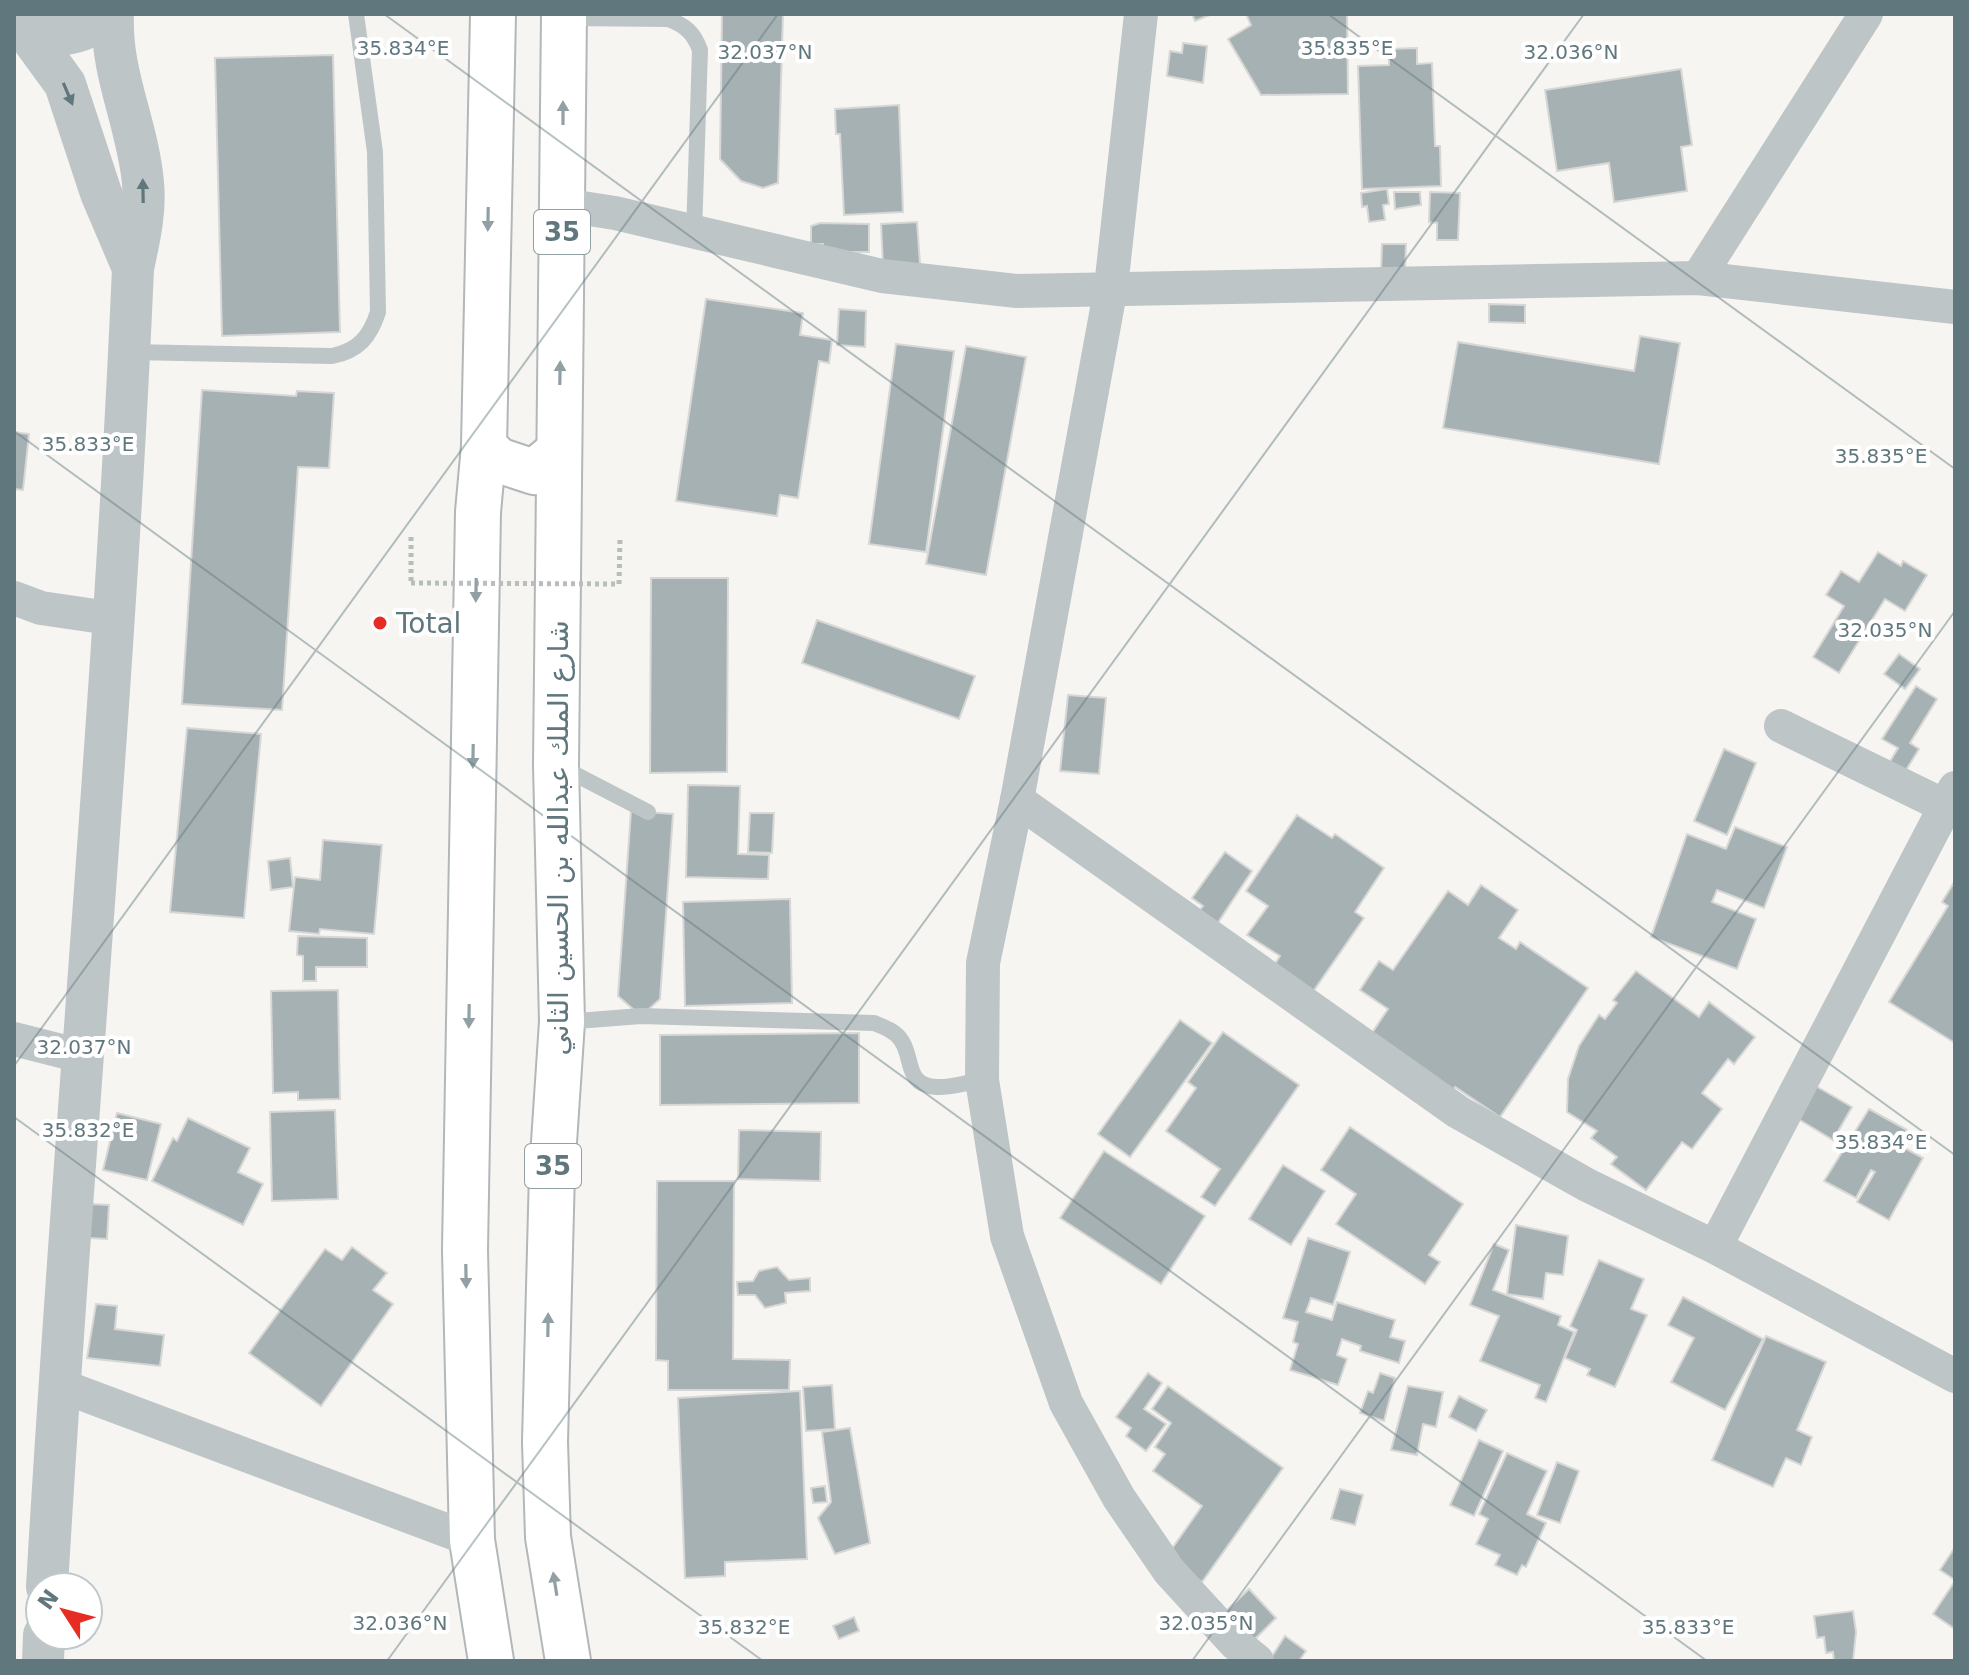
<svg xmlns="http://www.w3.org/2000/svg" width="1969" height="1675" font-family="'DejaVu Sans',Vazirmatn,sans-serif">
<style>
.building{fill:#a6b1b4;stroke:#d7d7d5;stroke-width:2}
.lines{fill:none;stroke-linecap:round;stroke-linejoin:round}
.trunk-casing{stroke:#b2b7b9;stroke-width:48}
.path{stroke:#b8bdbe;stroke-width:5;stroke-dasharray:4 4;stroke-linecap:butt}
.service{stroke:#bec5c7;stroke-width:16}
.minor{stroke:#bec5c7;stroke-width:34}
.tertiary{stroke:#bec5c7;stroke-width:42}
.trunk{stroke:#fff;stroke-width:44}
.path-bridge{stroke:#b8bdbe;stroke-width:5;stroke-dasharray:4 4;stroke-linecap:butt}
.oneway{fill:#60777e}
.oneway2{fill:#90a0a5}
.ticks{fill:none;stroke:#60777e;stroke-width:2;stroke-opacity:0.45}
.poi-dot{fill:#e62c23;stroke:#fff;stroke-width:3}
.labels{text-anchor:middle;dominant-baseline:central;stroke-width:8;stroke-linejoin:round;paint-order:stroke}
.shield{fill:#fff;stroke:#90a0a5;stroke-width:2}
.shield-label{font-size:26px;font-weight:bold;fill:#60777e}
.poi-label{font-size:28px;fill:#60777e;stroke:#fff;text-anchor:start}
.street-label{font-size:28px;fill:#60777e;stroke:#fff}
.ticks-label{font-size:20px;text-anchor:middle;fill:#60777e;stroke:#fff;stroke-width:8;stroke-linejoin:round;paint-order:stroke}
</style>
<rect width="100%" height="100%" fill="#f6f5f2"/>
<g class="building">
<polygon points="722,14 783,14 778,183 763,188 741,181 720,159"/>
<polygon points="1192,14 1212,14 1195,21"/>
<polygon points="1246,14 1347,14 1348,94 1261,95 1228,39 1251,25"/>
<polygon points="1183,43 1207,46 1203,83 1167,76 1170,51 1182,53"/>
<polygon points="1417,48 1417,64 1432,63 1435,146 1440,146 1441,186 1362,189 1358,66 1389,65 1389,49"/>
<polygon points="333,55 340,332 222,336 215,58"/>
<polygon points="1681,69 1692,145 1681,147 1687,191 1614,202 1609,163 1557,171 1545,90"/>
<polygon points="899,105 903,212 844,215 840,134 836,134 835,109"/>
<polygon points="1387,189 1389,204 1383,205 1385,220 1369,222 1367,206 1362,207 1361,193"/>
<polygon points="1394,192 1420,192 1421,205 1395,209"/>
<polygon points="1430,192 1460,193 1458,240 1437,240 1437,223 1429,222"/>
<polygon points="917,222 920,264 883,266 881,224"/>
<polygon points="820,223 869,224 869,252 822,252 823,244 811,244 811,226"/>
<polygon points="1382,244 1406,244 1405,272 1381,271"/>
<polygon points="706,299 803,313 800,335 832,340 829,363 819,361 798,498 780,495 777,516 676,501"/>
<polygon points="1489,304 1525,305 1525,323 1489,322"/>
<polygon points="839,309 866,311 865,347 837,345"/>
<polygon points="1640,336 1680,343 1659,464 1443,428 1458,342 1634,371"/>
<polygon points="896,344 954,351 926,552 869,544"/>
<polygon points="966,346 1026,357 986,575 926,564"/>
<polygon points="202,390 296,396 297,391 334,393 329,468 298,467 282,710 182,704"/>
<polygon points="14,432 29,434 23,490 14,489"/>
<polygon points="1878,552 1901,566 1903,561 1927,575 1905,611 1885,599 1839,673 1813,657 1844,606 1826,595 1841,571 1859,582"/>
<polygon points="651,578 728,578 727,772 650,773"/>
<polygon points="817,620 975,676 959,719 802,663"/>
<polygon points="1899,654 1920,669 1905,689 1884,674"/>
<polygon points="1916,686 1937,699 1910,743 1919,749 1903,775 1888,765 1898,748 1882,739"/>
<polygon points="1068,695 1106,698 1099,774 1060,771"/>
<polygon points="187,728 261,734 244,918 170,912"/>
<polygon points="1724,749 1756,763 1727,835 1694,821"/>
<polygon points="688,785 740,786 738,854 769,855 768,879 686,877"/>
<polygon points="631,811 673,814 660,999 641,1016 618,996"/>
<polygon points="750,813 774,813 772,853 748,852"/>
<polygon points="1297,815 1332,838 1335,834 1384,868 1355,912 1364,918 1310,996 1271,970 1280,956 1247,935 1268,906 1246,891"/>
<polygon points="1735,827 1787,847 1764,908 1717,890 1712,902 1756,919 1737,969 1651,937 1687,834 1726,849"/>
<polygon points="323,840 382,845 374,934 320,929 319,934 289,931 295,877 320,880"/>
<polygon points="1225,852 1252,871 1217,924 1199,911 1203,906 1192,898"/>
<polygon points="290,858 293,887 271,890 268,861"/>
<polygon points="1955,881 1955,1043 1889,1002 1948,906 1942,902"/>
<polygon points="1481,885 1518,910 1499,938 1516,949 1520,942 1588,988 1500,1117 1455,1087 1452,1092 1370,1036 1388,1009 1360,990 1379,961 1393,970 1448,891 1468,905"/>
<polygon points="790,899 792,1003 685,1006 683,902"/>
<polygon points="298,936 367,938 367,967 316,967 316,981 303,981 303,956 297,955"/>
<polygon points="1636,971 1699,1017 1709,1002 1755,1037 1734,1064 1728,1059 1702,1093 1722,1109 1692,1149 1682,1142 1646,1190 1611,1164 1617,1157 1591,1138 1597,1131 1567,1112 1568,1079 1579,1046 1599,1015 1605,1019 1617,1003 1613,1000"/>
<polygon points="338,990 340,1099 298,1100 298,1092 273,1093 271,991"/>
<polygon points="1180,1020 1212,1043 1130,1157 1098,1134"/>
<polygon points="1223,1032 1299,1085 1215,1206 1201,1197 1220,1169 1166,1131 1196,1088 1188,1082"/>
<polygon points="859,1033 859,1103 660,1105 660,1035"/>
<polygon points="1814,1085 1852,1107 1833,1140 1795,1117"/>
<polygon points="1869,1109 1907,1130 1899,1145 1923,1158 1889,1220 1857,1202 1875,1172 1871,1170 1856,1198 1824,1181"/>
<polygon points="335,1110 338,1199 272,1201 270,1112"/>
<polygon points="117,1113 161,1124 147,1180 103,1170"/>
<polygon points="188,1118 250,1148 238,1172 263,1184 243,1225 152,1181 173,1138 177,1141"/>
<polygon points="1350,1127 1463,1204 1429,1255 1440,1262 1425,1284 1336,1224 1356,1194 1321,1170"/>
<polygon points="739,1130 821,1132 820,1181 738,1179"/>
<polygon points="1104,1151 1205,1216 1161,1284 1060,1218"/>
<polygon points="1283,1165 1325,1191 1291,1245 1249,1219"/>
<polygon points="657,1181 734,1181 733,1359 790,1360 789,1390 668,1390 668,1361 656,1360"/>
<polygon points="91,1204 109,1205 107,1239 89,1238"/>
<polygon points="1516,1225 1568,1236 1563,1275 1546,1273 1543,1299 1507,1294"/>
<polygon points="1308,1238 1350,1252 1333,1305 1311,1298 1306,1312 1332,1320 1337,1302 1395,1320 1390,1337 1405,1341 1399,1363 1360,1351 1361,1346 1342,1339 1337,1355 1347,1359 1338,1385 1290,1370 1298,1344 1293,1342 1298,1322 1283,1318"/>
<polygon points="1494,1244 1509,1250 1493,1290 1561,1316 1558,1325 1574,1332 1546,1402 1535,1398 1540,1385 1480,1361 1499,1316 1470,1305"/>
<polygon points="352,1247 387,1273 373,1290 393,1304 321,1406 249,1353 325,1249 342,1260"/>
<polygon points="1599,1260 1644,1279 1631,1309 1647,1315 1615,1387 1587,1375 1590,1369 1565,1358 1577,1330 1570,1326"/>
<polygon points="777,1267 789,1280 810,1278 810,1291 785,1293 786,1303 765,1308 755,1295 738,1295 737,1282 753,1281 759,1271"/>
<polygon points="1683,1297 1763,1339 1725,1410 1671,1382 1694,1338 1668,1325"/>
<polygon points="96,1304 117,1306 115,1329 164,1335 160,1366 87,1358"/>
<polygon points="1766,1336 1826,1362 1797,1430 1812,1437 1801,1465 1786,1458 1773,1487 1712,1460"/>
<polygon points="1148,1373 1162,1383 1144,1409 1166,1424 1146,1451 1126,1436 1131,1428 1116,1417"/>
<polygon points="1380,1373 1395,1378 1384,1421 1360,1413 1368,1391 1373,1393"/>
<polygon points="832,1385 835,1429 806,1431 803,1387"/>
<polygon points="1168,1386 1283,1468 1202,1582 1166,1557 1202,1506 1153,1471 1165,1454 1155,1447 1171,1423 1152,1409"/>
<polygon points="1408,1386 1443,1392 1436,1427 1423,1424 1417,1455 1391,1450"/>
<polygon points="800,1391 807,1559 725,1562 725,1576 685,1578 678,1398"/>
<polygon points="1459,1396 1487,1410 1476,1431 1449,1417"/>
<polygon points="850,1428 870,1543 835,1554 818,1518 831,1502 822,1432"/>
<polygon points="1479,1440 1503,1451 1474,1516 1450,1505"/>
<polygon points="1507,1453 1547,1471 1527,1514 1546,1523 1526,1567 1522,1565 1517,1575 1495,1565 1500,1555 1476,1544 1488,1519 1479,1514"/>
<polygon points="1557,1462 1579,1471 1560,1523 1537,1515"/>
<polygon points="825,1486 827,1502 813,1503 811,1488"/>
<polygon points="1340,1489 1363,1495 1355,1525 1331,1519"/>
<polygon points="1955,1547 1955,1580 1940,1570"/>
<polygon points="1955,1581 1955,1629 1933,1614"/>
<polygon points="1249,1589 1276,1618 1253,1641 1225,1612"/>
<polygon points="1853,1611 1856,1632 1853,1661 1834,1661 1833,1652 1826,1653 1824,1637 1817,1638 1814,1616"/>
<polygon points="854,1617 859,1631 839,1639 833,1626"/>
<polygon points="1285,1636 1306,1651 1299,1661 1269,1661"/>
</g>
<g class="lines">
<defs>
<g id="trunk">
<polyline points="564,14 556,765 562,1022 552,1172 545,1442 548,1537 568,1661"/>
<polyline points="484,446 498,460 534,472 559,451"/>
<polyline points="491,1661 472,1540 465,1250 478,512 484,446 493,14"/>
</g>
</defs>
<use href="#trunk" class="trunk-casing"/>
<g class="path">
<polyline points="411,537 411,583"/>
<polyline points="619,584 620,538"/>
</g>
<g class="service">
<path d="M565,18l103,1c17,6 26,14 32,31l-6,184"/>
<path d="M130,352l202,4c26,-5 38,-19 46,-44l-3,-160 -19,-138"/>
<polyline points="561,767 648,812"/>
<path d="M564,1022l77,-6 233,7c10,4 21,8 27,17 13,18 3,45 35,47 15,1 32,-5 46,-7"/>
</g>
<g class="minor">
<polyline points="1141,14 1111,287 1017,800 983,963 982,1080 1007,1236 1066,1403 1119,1498 1169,1571 1235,1643 1257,1661"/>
<polyline points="563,205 615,213 882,276 1017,291 1698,278 1955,307"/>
<polyline points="1698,278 1866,14"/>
<polyline points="14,598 41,608 116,619"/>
<polyline points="1781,726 1955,811"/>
<polyline points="1017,800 1458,1112 1587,1185 1715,1247 1955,1376"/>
<polyline points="14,1039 81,1056"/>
<polyline points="1715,1247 1955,788"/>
<polyline points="59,1385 472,1540"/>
</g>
<g class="tertiary">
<path d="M15,22c30,22 67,14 94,-8"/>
<polyline points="25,29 65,84 101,193 133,268"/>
<path d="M47,1587c25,-440 67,-879 86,-1319 6,-28 13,-57 10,-85 -5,-58 -33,-110 -30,-169"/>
<polyline points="43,1661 44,1635"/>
</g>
<use href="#trunk" class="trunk"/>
<polyline class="path-bridge" points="411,583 619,584"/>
</g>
<defs><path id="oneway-solid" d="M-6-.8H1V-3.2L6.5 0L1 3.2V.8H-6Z" transform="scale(2)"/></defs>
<g class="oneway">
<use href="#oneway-solid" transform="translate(68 94) rotate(67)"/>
<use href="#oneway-solid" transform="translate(143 191) rotate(-91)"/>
</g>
<g class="oneway2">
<use href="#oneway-solid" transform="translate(563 113) rotate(-90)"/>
<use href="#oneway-solid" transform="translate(488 219) rotate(91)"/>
<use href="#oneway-solid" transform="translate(560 373) rotate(-89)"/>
<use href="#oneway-solid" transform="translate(476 590) rotate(91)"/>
<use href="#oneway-solid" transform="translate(473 756) rotate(91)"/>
<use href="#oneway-solid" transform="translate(469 1016) rotate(91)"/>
<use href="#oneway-solid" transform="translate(466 1276) rotate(89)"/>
<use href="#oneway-solid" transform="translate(548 1325) rotate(-89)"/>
<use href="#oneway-solid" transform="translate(555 1584) rotate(-99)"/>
</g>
<path class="ticks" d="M384,14l1571,1141M1328,14l627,455M14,431l1693,1230M14,1066l764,-1052M14,1117l749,544M387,1661l1197,-1647M1192,1661l763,-1050"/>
<circle class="poi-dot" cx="380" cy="623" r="8"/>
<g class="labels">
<g class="shield">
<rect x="534" y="210" width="56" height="44" rx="6"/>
<rect x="525" y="1144" width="56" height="44" rx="6"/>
</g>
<g class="shield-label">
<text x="562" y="232">35</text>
<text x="553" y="1166">35</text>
</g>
<g class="poi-label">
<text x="396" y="623">Total</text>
</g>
<g class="street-label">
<text transform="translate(558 838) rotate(-90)">شارع الملك عبدالله بن الحسين الثاني</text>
</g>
</g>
<g class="ticks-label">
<text x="403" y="55">35.834°E</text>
<text x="1347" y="55">35.835°E</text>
<text x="765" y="59">32.037°N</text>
<text x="1571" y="59">32.036°N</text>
<text x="88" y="451">35.833°E</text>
<text x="1881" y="463">35.835°E</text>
<text x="1885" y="637">32.035°N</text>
<text x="84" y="1054">32.037°N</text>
<text x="88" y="1137">35.832°E</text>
<text x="1881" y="1149">35.834°E</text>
<text x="400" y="1630">32.036°N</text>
<text x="1206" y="1630">32.035°N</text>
<text x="744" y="1634">35.832°E</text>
<text x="1688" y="1634">35.833°E</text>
</g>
<rect width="1969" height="1675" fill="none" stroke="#60777e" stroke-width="32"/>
<g transform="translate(64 1611) rotate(306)"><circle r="38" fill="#ffffff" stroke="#bfc9cb" stroke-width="2"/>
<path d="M0-6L14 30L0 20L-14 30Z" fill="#e62c23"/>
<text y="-12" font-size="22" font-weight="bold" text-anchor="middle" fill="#60777e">N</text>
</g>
</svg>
